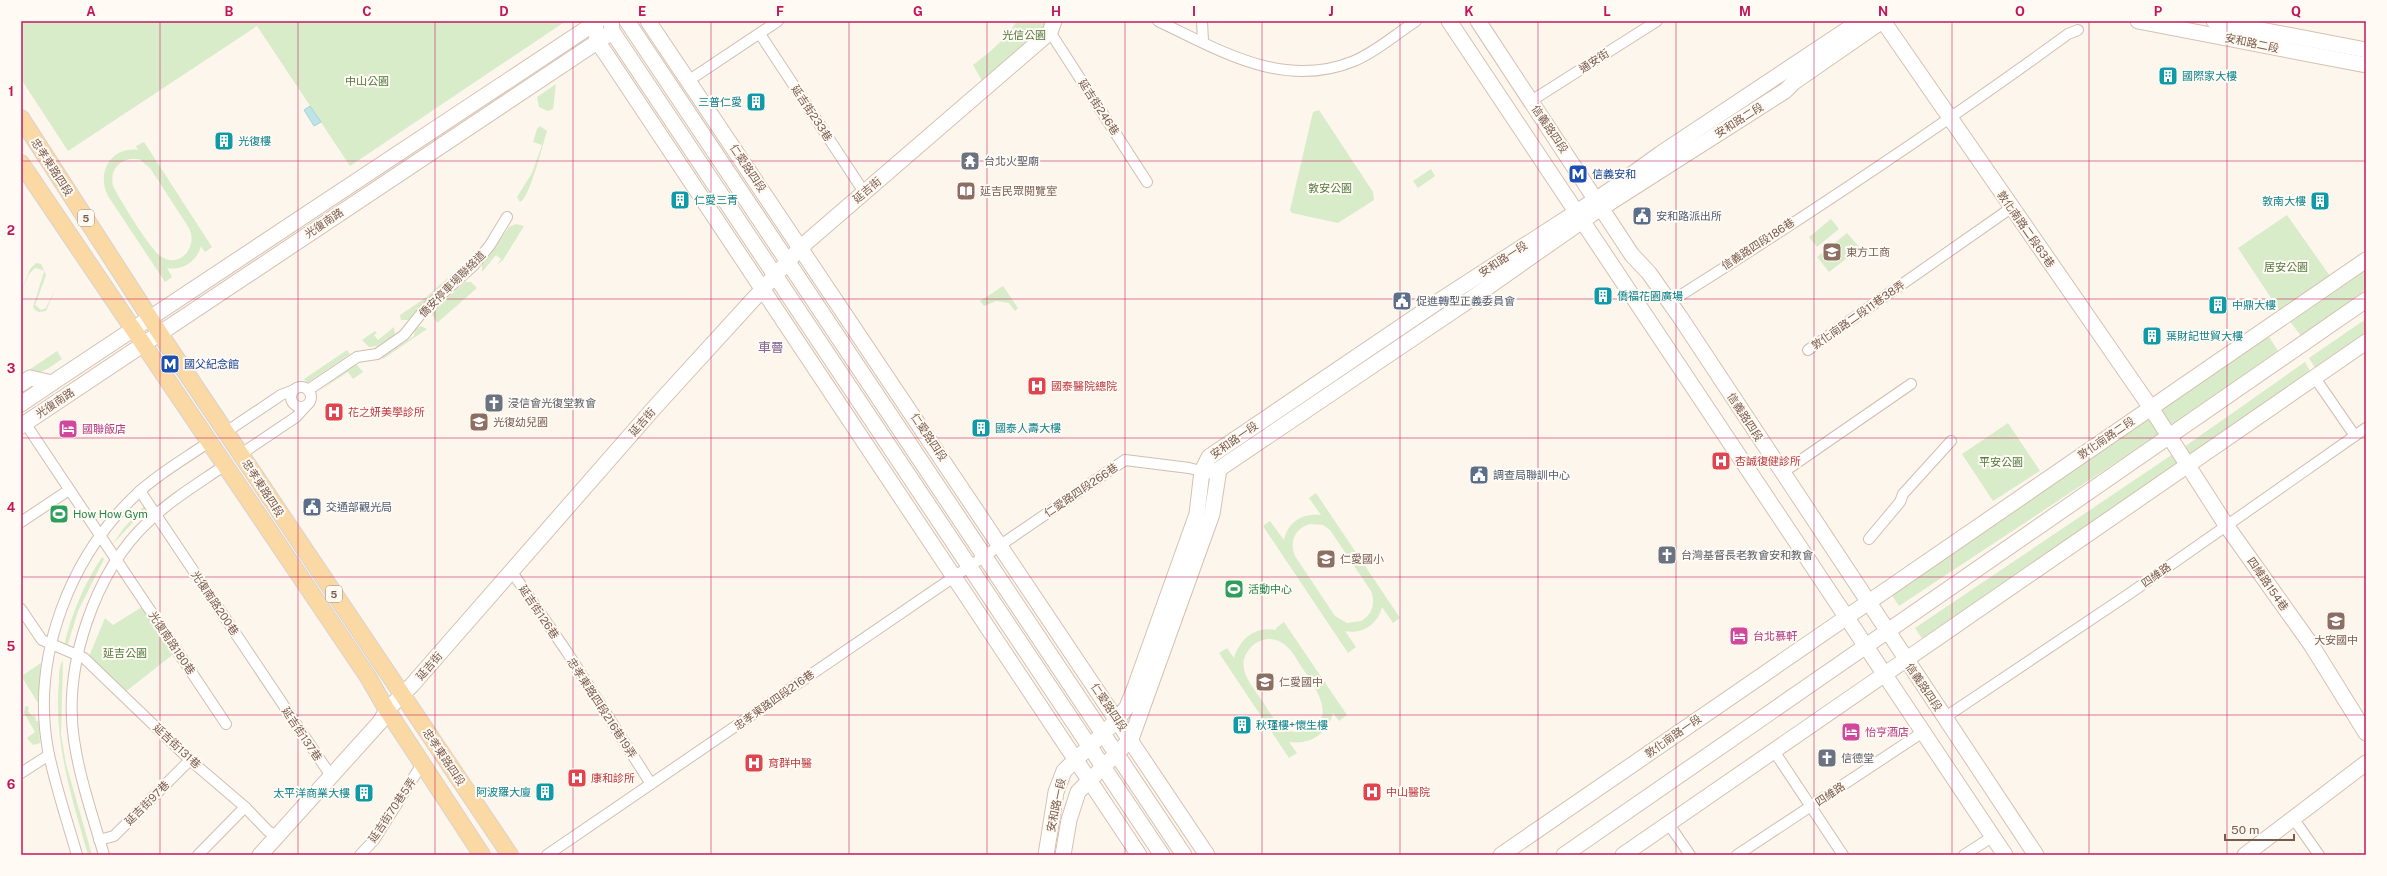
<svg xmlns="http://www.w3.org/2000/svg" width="2387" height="876" font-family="'Public Sans','Noto Sans TC',sans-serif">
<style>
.green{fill:#d8ecc9;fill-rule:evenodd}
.water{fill:#bfe3e8;stroke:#a5d3da}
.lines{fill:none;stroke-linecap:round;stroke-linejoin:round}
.street-casing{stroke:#d1beb0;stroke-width:12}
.secondary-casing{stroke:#d6c0b0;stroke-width:17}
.primary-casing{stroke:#dad1cd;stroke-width:18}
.street{stroke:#fff;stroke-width:10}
.secondary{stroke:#fff;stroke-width:15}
.primary{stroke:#fbd9a5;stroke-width:16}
.grid{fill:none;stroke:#c2185b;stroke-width:1;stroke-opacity:0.55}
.labels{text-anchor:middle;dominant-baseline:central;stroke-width:4;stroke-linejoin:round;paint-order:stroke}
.shield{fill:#fffaf3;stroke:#a28b7f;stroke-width:1}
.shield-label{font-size:10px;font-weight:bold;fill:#7a5c4d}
.park-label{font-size:11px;fill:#537a41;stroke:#fffaf3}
.street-label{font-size:11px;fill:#7a5c4d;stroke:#fffaf3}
.culture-label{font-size:11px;fill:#0d838f;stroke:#fffaf3;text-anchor:start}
.worship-label{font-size:11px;fill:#5b616d;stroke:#fffaf3;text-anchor:start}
.transit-label{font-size:11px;fill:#164399;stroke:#fffaf3;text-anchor:start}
.education-label{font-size:11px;fill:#785e54;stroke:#fffaf3;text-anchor:start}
.service-label{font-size:11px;fill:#4e5e75;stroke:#fffaf3;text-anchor:start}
.health-label{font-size:11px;fill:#be3a42;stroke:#fffaf3;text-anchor:start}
.hotel-label{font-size:11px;fill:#b23c85;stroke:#fffaf3;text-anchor:start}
.leisure-label{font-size:11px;fill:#27864d;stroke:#fffaf3;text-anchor:start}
.quarter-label{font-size:13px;fill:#846695;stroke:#fffaf3}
.neatline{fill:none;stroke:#c2185b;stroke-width:1.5}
.grid-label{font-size:13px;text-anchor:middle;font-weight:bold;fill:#c2185b}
</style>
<rect width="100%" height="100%" fill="#fdf6ec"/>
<g class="green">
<polygon points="21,21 566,21 350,166 257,26 68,151 21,79"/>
<path d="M1017,21h33l-2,9 -63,56 -12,-21c17,-13 32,-25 44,-44z"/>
<polygon points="556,84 553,109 548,111 539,107 537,97"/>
<polygon points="1319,110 1373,192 1374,200 1338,223 1292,213 1290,210 1313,112"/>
<path d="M540,126l7,5c-4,12 -17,67 -27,71l-3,-5 15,-24 10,-28 -9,-3 4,-13z"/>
<path d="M144,142l68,105 -7,5 -4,-6c-4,15 -18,25 -34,22l5,9 -7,5 -57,-86c-12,-23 3,-50 30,-46l-2,-4zM130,159h9l11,9 39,60c10,19 -11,43 -30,27 -10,-8 -39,-55 -46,-69 -3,-13 3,-24 17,-27z"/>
<polygon points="1431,169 1435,176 1418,188 1413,181"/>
<polygon points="2287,215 2330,276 2279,310 2238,248"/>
<polygon points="1831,219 1839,229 1817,247 1809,237"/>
<polygon points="516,224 524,226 503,260 497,265 501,259 496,255 482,272 482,265 509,227"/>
<polygon points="1847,233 1860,248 1829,272 1817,257"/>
<polygon points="36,263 41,264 46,275 35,305 41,310 46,308 56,288 46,311 39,312 35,310 33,307 44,272 43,270 35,268 29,274 21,292 30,269"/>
<polygon points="460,267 461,269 422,303 408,320 401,320 400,315 424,299"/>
<polygon points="2366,268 2366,290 2301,336 2289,320"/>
<polygon points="465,282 471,282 477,288 437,323 432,314 434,309"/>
<polygon points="1003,286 1018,308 1015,311 1009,303 996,301 984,306 980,301"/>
<polygon points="2366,319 2366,333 2315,368 2309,358"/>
<polygon points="421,326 427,329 383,359 382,358 414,336 415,330"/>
<polygon points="394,327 395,335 377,346 369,347 362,340 375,331 377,333 374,335 378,340"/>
<polygon points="2268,335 2278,351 2170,427 2157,410"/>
<polygon points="347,350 350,354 307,383 304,379"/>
<path d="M57,351l5,8c-11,7 -22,18 -36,13z"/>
<polygon points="2305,362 2310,371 2190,455 2184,447"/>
<polygon points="356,364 363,372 353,379 348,372 316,393"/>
<polygon points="2149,415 2162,432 1899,606 1891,594"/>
<polygon points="2008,423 2040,471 1993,501 1962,454"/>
<polygon points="2173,454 2179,463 1923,640 1915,628"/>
<path d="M1316,493l84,125 -7,5 -11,-16c-4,17 -20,28 -37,24l11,16 -8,6 -85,-127 7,-5 14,19c4,-19 19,-27 37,-25l-12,-17zM1310,524l13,1 7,5 41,61c5,12 1,24 -10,30l-14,2 -12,-7 -40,-60c-6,-14 0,-28 15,-32z"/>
<polygon points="145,505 147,507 112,545 123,529"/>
<path d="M102,557l2,2 -26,52 -11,36 -3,-1c7,-31 20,-62 38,-89z"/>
<polygon points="145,605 176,652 124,693 88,659 105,618 113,625"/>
<path d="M1284,622l63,93 -8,6 -6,-8c-6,21 -22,32 -44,29l8,11 -8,5 -70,-105 8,-5 7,10c6,-20 22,-32 42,-28v-2zM1268,639c7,0 12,2 17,6 8,6 13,17 18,24 12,18 37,52 1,62 -7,2 -14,1 -20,-3 -9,-5 -15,-17 -21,-26 -10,-15 -28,-33 -15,-51 5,-8 12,-11 20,-12z"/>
<path d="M63,661l-2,73 5,30 26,91h-4c-16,-57 -35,-114 -29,-174 0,-6 0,-16 4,-20z"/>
<polygon points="41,663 38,703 23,679 23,675"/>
<polygon points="25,706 29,707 28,711 31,715 35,716 36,721 39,721 40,743 33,745 27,738 35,732 24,713"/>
</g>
<polygon class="water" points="310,106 321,122 314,126 304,110"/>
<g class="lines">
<defs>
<g id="street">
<path d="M1158,21c63,30 126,69 196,40 22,-9 42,-27 62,-40"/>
<polyline points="1202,21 1203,42"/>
<polyline points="1050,32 1147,182"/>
<polyline points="760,34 864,192"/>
<polyline points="688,81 778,21"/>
<polyline points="1531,101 1657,21"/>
<path d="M1670,302c135,-85 269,-174 398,-268l10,-4"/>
<polyline points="1808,350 2011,208"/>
<polyline points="2315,378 2355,436"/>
<circle cx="301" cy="397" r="10"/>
<polyline points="308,390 357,357 377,354 404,335 424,310 474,265 490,245 507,217"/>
<polyline points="25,423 226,724"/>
<polyline points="226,432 281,395 294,390"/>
<polyline points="241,454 296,417 305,407"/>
<polyline points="1782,473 1911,384"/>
<polyline points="140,491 331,776"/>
<polyline points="21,522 69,490"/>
<polyline points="1869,539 1900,502 1903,494 1951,441"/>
<polyline points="512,572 567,652 651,784"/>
<polyline points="21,609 42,640 84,658 190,760 245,807 268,831 277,836"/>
<polyline points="1944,718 2129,594 2366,428"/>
<polyline points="1774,751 1843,855"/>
<polyline points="21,773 49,755"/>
<polyline points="2293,818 2319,855"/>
<polyline points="1668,823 1690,855"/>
<polyline points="99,840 114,836 190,760"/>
<path d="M77,855c-10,-35 -22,-70 -29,-105 -17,-94 22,-195 92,-259 21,-19 46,-33 69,-49"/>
<path d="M104,855c-11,-38 -24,-75 -30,-115 -11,-73 20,-168 75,-219 23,-22 50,-38 76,-56"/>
<polyline points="198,855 245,807"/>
<polyline points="360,855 374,840 422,764"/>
<polyline points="547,855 1125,460 1189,468 1216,475"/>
<polyline points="1737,855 1923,732"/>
<polyline points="1964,855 1992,837"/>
</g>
<g id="secondary">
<polyline points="595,21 597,41 606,54 1139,855"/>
<polyline points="611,21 612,31 1162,855"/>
<polyline points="627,21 1184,855"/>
<polyline points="648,21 1207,855"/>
<polyline points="1449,21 2005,855"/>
<polyline points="1478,21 1632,255 1649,273 1680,317 2036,855"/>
<polyline points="1883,21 2151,408 2226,525 2312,646 2366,733"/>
<polyline points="2138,21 2366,65"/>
<polyline points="2214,21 2366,50"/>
<polyline points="21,384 30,378 52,383 598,21"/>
<polyline points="21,404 52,383"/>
<polyline points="21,426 606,36"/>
<polyline points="260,855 380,722 387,710 412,685 655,407 801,247 1050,32 1054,21"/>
<polyline points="1046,855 1056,792 1064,771 1117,720 1127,707 1134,690 1197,514 1202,471 1209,457 1439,301 1609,191 1660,154 1860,21"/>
<polyline points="1063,855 1069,820 1078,792 1131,739 1212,514 1219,469 1468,301 1592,214 1785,91 1794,82 1882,21"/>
<polyline points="1501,855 2366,260"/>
<polyline points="1564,855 2366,300"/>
<polyline points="1623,855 2366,342"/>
<polyline points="2245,855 2366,763"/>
</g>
<g id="primary">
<polyline points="21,118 168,346 510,855"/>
<polyline points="21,163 368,677 387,710 482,855"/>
</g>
</defs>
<use href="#street" class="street-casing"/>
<use href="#secondary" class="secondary-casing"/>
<use href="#primary" class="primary-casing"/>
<use href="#street" class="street"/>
<use href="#secondary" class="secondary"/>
<use href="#primary" class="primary"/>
</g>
<path class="grid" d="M160,21v834M298,21v834M435,21v834M573,21v834M711,21v834M849,21v834M987,21v834M1125,21v834M1262,21v834M1400,21v834M1538,21v834M1676,21v834M1814,21v834M1952,21v834M2089,21v834M2227,21v834M21,161h2345M21,299h2345M21,438h2345M21,577h2345M21,715h2345"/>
<defs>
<symbol id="building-square" viewBox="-11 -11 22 22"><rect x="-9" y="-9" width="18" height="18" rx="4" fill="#0f9aa8" stroke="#fffaf3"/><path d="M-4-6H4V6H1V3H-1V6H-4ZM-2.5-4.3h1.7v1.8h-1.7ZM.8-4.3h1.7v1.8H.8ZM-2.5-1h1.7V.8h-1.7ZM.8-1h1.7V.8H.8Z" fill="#fff"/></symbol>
<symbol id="temple-square" viewBox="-11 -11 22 22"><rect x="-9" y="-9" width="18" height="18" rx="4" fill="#6b7280" stroke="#fffaf3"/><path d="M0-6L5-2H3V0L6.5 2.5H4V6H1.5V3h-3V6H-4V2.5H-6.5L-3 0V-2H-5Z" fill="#fff"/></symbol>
<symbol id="metro-square" viewBox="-11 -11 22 22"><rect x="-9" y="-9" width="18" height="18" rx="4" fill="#1a4fb4" stroke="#fffaf3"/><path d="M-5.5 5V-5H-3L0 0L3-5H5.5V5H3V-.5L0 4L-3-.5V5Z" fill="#fff"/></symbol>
<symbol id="library-square" viewBox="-11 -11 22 22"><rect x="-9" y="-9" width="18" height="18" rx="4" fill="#8d6e63" stroke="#fffaf3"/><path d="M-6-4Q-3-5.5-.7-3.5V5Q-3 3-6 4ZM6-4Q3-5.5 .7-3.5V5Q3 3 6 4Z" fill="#fff"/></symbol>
<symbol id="civic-square" viewBox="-11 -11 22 22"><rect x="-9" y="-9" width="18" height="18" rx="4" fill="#5c6f8a" stroke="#fffaf3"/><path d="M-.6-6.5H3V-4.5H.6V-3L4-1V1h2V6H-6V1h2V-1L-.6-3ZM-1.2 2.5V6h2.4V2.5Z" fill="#fff"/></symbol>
<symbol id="school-square" viewBox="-11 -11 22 22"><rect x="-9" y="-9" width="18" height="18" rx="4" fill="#8d6e63" stroke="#fffaf3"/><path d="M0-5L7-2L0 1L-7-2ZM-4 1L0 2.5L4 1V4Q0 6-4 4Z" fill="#fff"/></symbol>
<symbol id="hospital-square" viewBox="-11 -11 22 22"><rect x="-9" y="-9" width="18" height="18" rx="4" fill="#e0444e" stroke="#fffaf3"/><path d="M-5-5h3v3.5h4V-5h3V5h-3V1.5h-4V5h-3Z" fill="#fff"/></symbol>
<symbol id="church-square" viewBox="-11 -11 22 22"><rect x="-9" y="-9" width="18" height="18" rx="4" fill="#6b7280" stroke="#fffaf3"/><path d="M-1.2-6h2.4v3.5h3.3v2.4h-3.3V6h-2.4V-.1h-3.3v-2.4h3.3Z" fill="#fff"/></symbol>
<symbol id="hotel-square" viewBox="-11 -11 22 22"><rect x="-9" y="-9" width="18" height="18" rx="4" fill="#d1479c" stroke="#fffaf3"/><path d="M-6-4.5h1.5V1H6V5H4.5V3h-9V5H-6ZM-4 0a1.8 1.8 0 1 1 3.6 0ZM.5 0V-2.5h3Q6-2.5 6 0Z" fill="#fff"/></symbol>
<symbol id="stadium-square" viewBox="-11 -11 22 22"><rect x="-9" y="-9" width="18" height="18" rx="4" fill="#2e9e5b" stroke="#fffaf3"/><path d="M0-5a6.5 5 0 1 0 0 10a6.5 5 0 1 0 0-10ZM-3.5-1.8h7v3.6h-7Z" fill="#fff"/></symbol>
</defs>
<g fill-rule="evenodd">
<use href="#building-square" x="2157" y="65" width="22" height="22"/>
<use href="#building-square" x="745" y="91" width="22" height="22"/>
<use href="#building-square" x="213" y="130" width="22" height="22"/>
<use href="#temple-square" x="959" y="150" width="22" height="22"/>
<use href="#metro-square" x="1567" y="163" width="22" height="22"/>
<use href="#library-square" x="955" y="180" width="22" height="22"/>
<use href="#building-square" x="669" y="189" width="22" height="22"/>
<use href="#building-square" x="2309" y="190" width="22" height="22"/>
<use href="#civic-square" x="1631" y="205" width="22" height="22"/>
<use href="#school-square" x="1821" y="241" width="22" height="22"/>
<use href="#building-square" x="1592" y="285" width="22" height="22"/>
<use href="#civic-square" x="1391" y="290" width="22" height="22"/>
<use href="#building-square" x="2207" y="294" width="22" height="22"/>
<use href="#building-square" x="2141" y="325" width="22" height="22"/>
<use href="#metro-square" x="159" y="353" width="22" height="22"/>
<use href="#hospital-square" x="1026" y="375" width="22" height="22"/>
<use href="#church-square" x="483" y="392" width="22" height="22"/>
<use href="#hospital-square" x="323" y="401" width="22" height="22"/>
<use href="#school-square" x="468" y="411" width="22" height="22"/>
<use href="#building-square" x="970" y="417" width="22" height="22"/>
<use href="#hotel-square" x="57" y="418" width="22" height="22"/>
<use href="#hospital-square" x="1710" y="450" width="22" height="22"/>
<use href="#civic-square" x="1468" y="464" width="22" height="22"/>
<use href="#civic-square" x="301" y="496" width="22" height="22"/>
<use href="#stadium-square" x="48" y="503" width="22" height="22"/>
<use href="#church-square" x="1656" y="544" width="22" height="22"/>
<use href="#school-square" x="1315" y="548" width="22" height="22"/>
<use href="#stadium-square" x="1223" y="578" width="22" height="22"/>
<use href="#school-square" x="2325" y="610" width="22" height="22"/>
<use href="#hotel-square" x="1728" y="625" width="22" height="22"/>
<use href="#school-square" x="1254" y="671" width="22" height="22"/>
<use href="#building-square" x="1231" y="714" width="22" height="22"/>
<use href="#hotel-square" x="1840" y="721" width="22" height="22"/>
<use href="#church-square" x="1816" y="747" width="22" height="22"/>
<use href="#hospital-square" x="743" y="752" width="22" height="22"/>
<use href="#hospital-square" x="566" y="767" width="22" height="22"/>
<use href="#building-square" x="534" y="781" width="22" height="22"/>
<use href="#hospital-square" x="1361" y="781" width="22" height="22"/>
<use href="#building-square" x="353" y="782" width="22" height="22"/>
</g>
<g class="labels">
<g class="shield">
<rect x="78" y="210" width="16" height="16" rx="3"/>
<rect x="326" y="586" width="16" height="16" rx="3"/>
</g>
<g class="shield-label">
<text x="86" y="218">5</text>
<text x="334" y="594">5</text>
</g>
<g class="park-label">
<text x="1024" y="35">光信公園</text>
<text x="367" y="81">中山公園</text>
<text x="1330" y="188">敦安公園</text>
<text x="2286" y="267">居安公園</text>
<text x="2001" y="462">平安公園</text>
<text x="125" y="653">延吉公園</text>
</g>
<g class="street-label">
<text transform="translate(2252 43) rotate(12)">安和路二段</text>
<text transform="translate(1594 61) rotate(-33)">通安街</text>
<text transform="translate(1099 107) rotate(57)">延吉街246巷</text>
<text transform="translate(812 113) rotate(57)">延吉街233巷</text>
<text transform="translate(1739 120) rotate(-32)">安和路二段</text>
<text transform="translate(1550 129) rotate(56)">信義路四段</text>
<text transform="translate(52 167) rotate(57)">忠孝東路四段</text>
<text transform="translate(748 168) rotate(56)">仁愛路四段</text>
<text transform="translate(867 190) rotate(-40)">延吉街</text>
<text transform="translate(324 223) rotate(-34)">光復南路</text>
<text transform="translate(2026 229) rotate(55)">敦化南路二段63巷</text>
<text transform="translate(1758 244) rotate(-33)">信義路四段186巷</text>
<text transform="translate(1503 259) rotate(-33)">安和路一段</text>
<text transform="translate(452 284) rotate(-45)">僑安停車場聯絡道</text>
<text transform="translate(1858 315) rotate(-35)">敦化南路二段11巷38弄</text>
<text transform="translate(55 403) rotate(-34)">光復南路</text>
<text transform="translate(1745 417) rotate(57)">信義路四段</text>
<text transform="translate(642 422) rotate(-49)">延吉街</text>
<text transform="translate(929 437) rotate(56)">仁愛路四段</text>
<text transform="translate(2106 438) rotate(-34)">敦化南路二段</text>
<text transform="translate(1234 440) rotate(-35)">安和路一段</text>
<text transform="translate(263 488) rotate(57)">忠孝東路四段</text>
<text transform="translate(1081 490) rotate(-34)">仁愛路四段266巷</text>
<text transform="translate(2156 575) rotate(-35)">四維路</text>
<text transform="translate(2268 584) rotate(55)">四維路154巷</text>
<text transform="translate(215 603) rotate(56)">光復南路200巷</text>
<text transform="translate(539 612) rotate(56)">延吉街126巷</text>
<text transform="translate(172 643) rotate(56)">光復南路180巷</text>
<text transform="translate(429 666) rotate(-49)">延吉街</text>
<text transform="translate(1924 687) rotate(56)">信義路四段</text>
<text transform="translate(774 700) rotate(-35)">忠孝東路四段216巷</text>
<text transform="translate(1109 707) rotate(56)">仁愛路四段</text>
<text transform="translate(602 708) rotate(57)">忠孝東路四段216巷19弄</text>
<text transform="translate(302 734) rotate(56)">延吉街137巷</text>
<text transform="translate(1673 736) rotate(-35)">敦化南路一段</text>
<text transform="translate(177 746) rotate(43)">延吉街131巷</text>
<text transform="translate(444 757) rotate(56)">忠孝東路四段</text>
<text transform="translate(1830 794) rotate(-34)">四維路</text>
<text transform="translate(147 803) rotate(-45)">延吉街97巷</text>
<text transform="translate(1056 805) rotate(-78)">安和路一段</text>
<text transform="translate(392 810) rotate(-56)">延吉街70巷5弄</text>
</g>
<g class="culture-label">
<text x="2182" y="76">國際家大樓</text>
<text x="742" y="102" text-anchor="end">三普仁愛</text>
<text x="238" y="141">光復樓</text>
<text x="694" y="200">仁愛三青</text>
<text x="2306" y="201" text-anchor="end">敦南大樓</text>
<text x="1617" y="296">僑福花園廣場</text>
<text x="2232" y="305">中鼎大樓</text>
<text x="2166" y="336">葉財記世貿大樓</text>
<text x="995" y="428">國泰人壽大樓</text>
<text x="1256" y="725">秋瑾樓+懷生樓</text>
<text x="531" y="792" text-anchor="end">阿波羅大廈</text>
<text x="350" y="793" text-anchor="end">太平洋商業大樓</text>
</g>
<g class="worship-label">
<text x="984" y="161">台北火聖廟</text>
<text x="508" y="403">浸信會光復堂教會</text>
<text x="1681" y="555">台灣基督長老教會安和教會</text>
<text x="1841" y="758">信德堂</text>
</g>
<g class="transit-label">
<text x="1592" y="174">信義安和</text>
<text x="184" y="364">國父紀念館</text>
</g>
<g class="education-label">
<text x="980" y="191">延吉民眾閱覽室</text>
<text x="1846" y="252">東方工商</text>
<text x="493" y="422">光復幼兒園</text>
<text x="1340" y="559">仁愛國小</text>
<text x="2336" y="640" text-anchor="middle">大安國中</text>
<text x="1279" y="682">仁愛國中</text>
</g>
<g class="service-label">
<text x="1656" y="216">安和路派出所</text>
<text x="1416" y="301">促進轉型正義委員會</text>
<text x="1493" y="475">調查局聯訓中心</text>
<text x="326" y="507">交通部觀光局</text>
</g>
<g class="health-label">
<text x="1051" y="386">國泰醫院總院</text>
<text x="348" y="412">花之妍美學診所</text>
<text x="1735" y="461">杏誠復健診所</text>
<text x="768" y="763">育群中醫</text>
<text x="591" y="778">康和診所</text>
<text x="1386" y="792">中山醫院</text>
</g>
<g class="hotel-label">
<text x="82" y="429">國聯飯店</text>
<text x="1753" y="636">台北慕軒</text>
<text x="1865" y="732">怡亨酒店</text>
</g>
<g class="leisure-label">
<text x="73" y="514">How How Gym</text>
<text x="1248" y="589">活動中心</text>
</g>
<g class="quarter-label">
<text x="771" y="347">車罾</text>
</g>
</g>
<rect width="2387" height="876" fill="none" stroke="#fffaf3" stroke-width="44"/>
<path d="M2225 834v6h69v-6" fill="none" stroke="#7a5c4d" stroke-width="2"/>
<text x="2231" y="834" font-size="12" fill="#7a5c4d" stroke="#fffaf3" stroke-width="3" paint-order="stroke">50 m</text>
<rect x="22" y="22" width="2343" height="832" class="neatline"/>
<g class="grid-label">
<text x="91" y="16">A</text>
<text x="229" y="16">B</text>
<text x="367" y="16">C</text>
<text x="504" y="16">D</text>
<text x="642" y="16">E</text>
<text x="780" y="16">F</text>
<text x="918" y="16">G</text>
<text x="1056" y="16">H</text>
<text x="1194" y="16">I</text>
<text x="1331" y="16">J</text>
<text x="1469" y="16">K</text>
<text x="1607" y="16">L</text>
<text x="1745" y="16">M</text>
<text x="1883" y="16">N</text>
<text x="2020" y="16">O</text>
<text x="2158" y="16">P</text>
<text x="2296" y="16">Q</text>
<text x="11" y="96">1</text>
<text x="11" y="235">2</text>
<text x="11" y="373">3</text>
<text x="11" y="512">4</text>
<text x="11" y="651">5</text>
<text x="11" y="789">6</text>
</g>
</svg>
